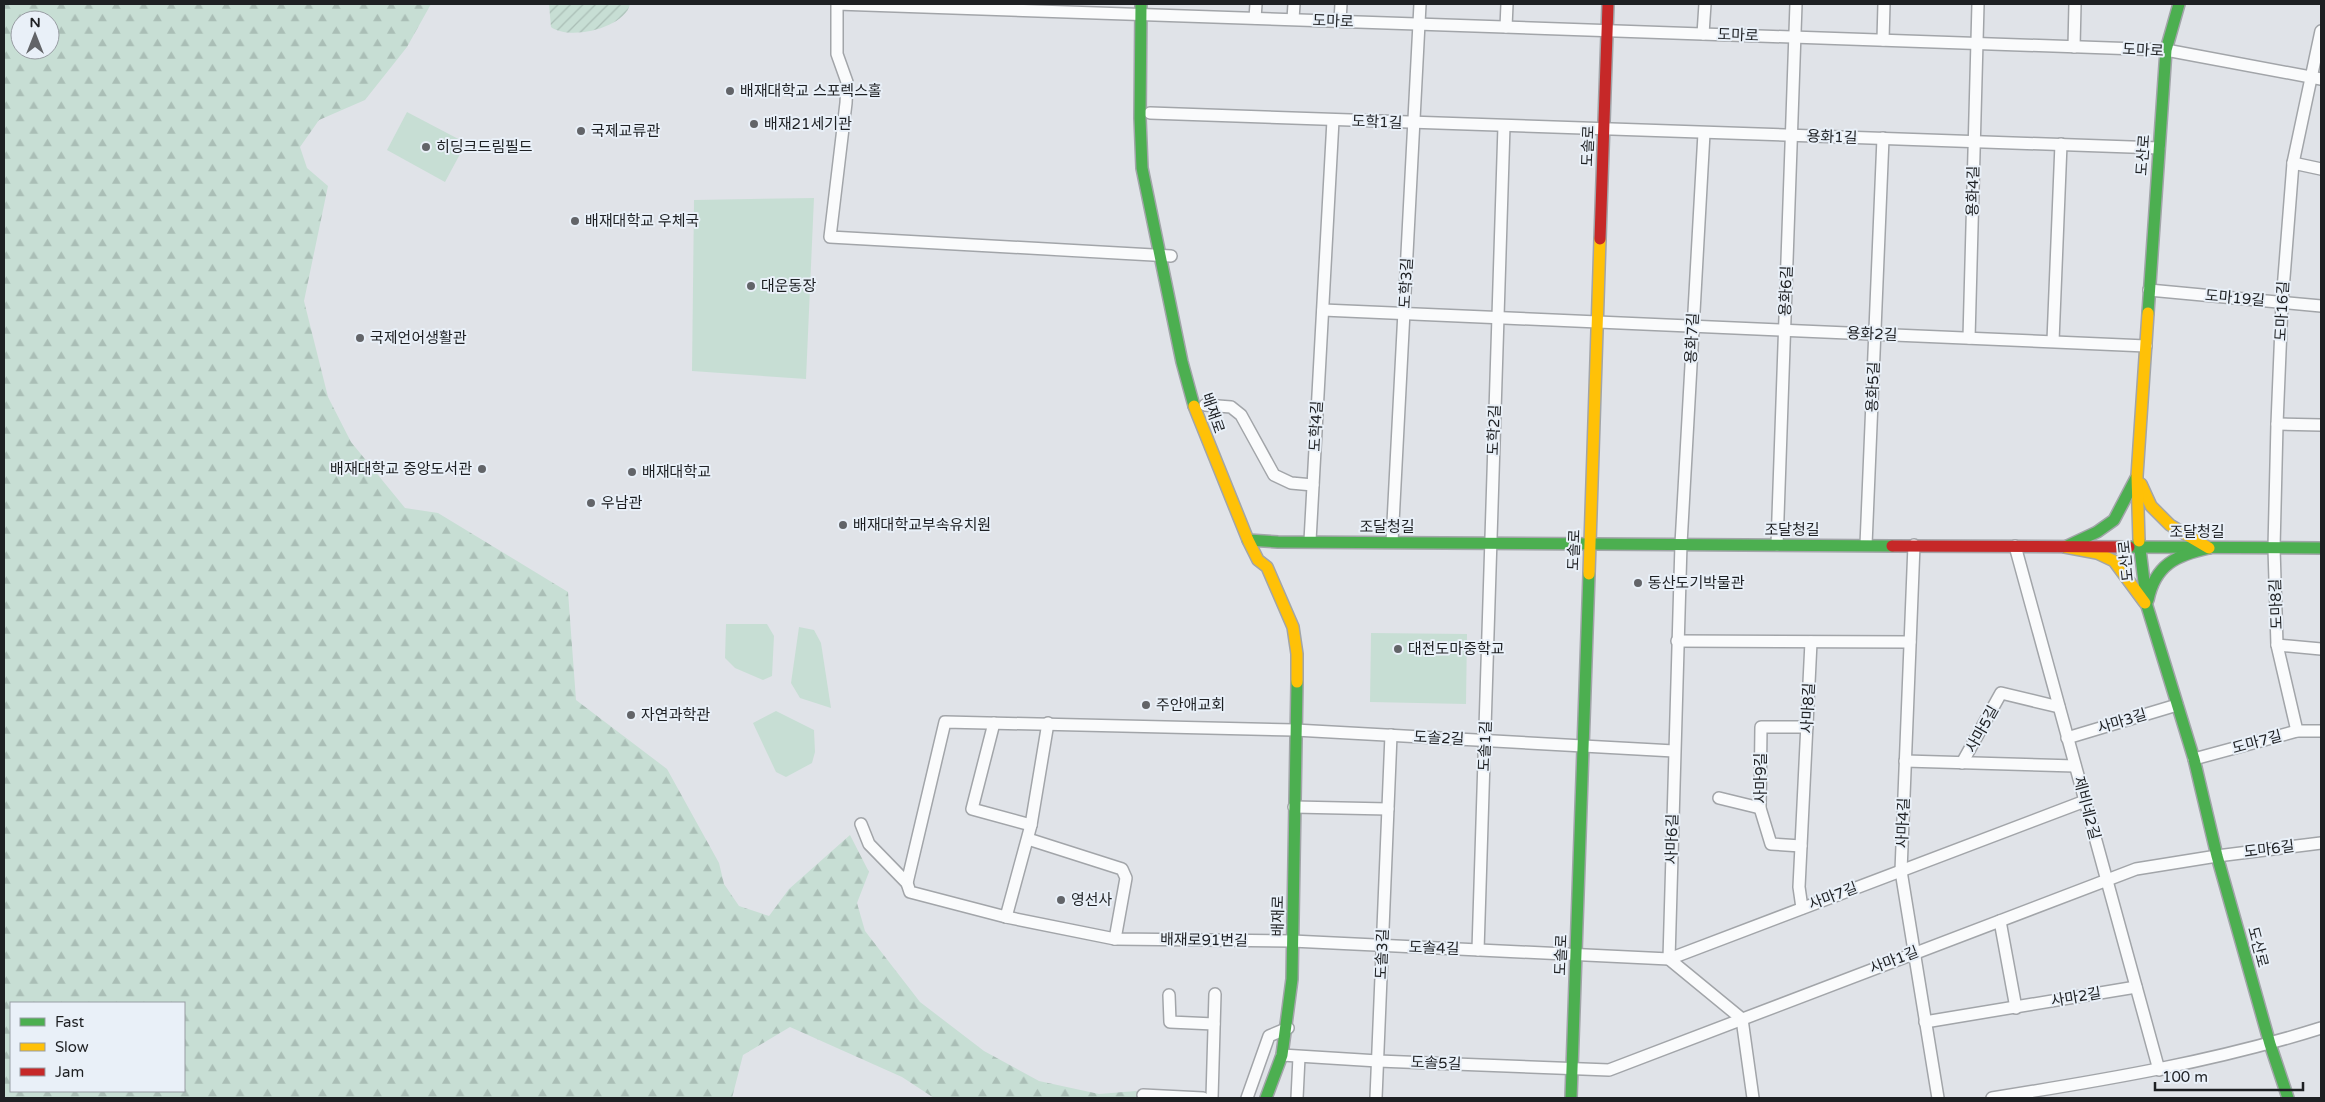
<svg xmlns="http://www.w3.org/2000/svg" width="2325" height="1102" font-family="'Varela Round','Noto Sans KR',sans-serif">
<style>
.grass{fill:#c7ded4}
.forest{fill:url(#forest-firs);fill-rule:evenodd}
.garden{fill:url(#garden-furrows)}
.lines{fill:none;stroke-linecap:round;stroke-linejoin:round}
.street-casing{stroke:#a2a5a9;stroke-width:14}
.fast-casing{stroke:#a2a5a9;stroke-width:14}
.slow-casing{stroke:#a2a5a9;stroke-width:14}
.jam-casing{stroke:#a2a5a9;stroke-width:14}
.street{stroke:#fafbfc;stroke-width:11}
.fast{stroke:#4caf50;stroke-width:11}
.slow{stroke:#ffc107;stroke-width:11}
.jam{stroke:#c62828;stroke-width:11}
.poi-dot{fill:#626468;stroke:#e9f0f8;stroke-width:2}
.labels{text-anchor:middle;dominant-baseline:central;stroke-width:4;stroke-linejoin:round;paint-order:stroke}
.street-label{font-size:15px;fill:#1e2023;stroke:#e9f0f8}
.poi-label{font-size:15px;fill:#1e2023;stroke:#e9f0f8;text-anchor:start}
</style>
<defs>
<pattern id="forest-firs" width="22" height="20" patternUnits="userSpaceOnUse" patternTransform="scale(1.25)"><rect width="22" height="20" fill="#c7ded4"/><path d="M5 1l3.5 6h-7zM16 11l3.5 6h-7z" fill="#aabeb6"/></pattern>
<pattern id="garden-furrows" width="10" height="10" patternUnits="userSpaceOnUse" patternTransform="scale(1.25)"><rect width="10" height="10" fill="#c7ded4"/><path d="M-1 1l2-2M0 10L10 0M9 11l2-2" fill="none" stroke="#aabeb6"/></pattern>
</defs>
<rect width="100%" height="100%" fill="#e0e3e8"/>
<g class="grass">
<polygon points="407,112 466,143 445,182 387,150"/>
<polygon points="814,198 806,379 692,371 694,200"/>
<polygon points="726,624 767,624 774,636 772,676 763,680 735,668 725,658"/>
<polygon points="799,627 814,630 821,643 831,708 800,698 791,683"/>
<polygon points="1371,633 1467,634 1466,704 1370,702"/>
<polygon points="776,711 814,730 815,752 812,763 786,777 776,772 753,723"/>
</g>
<path class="forest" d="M4,4h427l-24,43 -42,53 -46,20 -19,27 7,21 21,18 -24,115 24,96 23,45 54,66 33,5 130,79 8,108 91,69 52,94 5,21 15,22 30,10 20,-27 61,-54 19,37 -12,31 8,28 55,71 64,49 55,30 60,13 37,-3 19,7h-221l-32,-21 -112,-50 -47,28 -11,43h-728zM20,20h30v30h-30zM11,1003h173v88h-173z"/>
<path class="garden" d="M549,4h81c-5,24 -61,37 -79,23z"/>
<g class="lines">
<defs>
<g id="street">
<polyline points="1255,18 1256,4"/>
<polyline points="1293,19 1294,4"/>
<polyline points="1340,21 1341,4"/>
<polyline points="1506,27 1507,4"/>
<polyline points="1703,34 1705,4"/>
<polyline points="1883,40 1884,4"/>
<polyline points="2074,47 2075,4"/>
<polyline points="1150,113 2159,148"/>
<polyline points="1704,133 1681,544 1669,959 1742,1019 1753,1098"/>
<polyline points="2293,163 2321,169"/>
<polyline points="1171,256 830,237 846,103 847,82 837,54 837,4 2166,50 2321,79"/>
<polyline points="2149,290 2321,306"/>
<polyline points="1323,310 2146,346"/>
<polyline points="1969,338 1978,4"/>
<polyline points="2053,341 2061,144"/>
<polyline points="1205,405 1231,407 1241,415 1274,475 1291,483 1313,485"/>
<polyline points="2277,424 2321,425"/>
<polyline points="1310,541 1333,120"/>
<polyline points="1392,542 1420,4"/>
<polyline points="1777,545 1796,4"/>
<polyline points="1866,545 1883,138"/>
<polyline points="1914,545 1901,871 1938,1098"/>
<polyline points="2015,546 2159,1070"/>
<polyline points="1677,641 1910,642"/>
<polyline points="2277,645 2321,649"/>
<polyline points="994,723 972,809 1031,825"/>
<polyline points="2297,731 2277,645 2274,548 2277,424 2282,303 2293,163 2321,31"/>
<polyline points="2067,738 2177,705"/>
<polyline points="2194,759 2297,731 2321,731"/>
<polyline points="1905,761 2075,766"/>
<polyline points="1962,763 2001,693 2059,707"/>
<polyline points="1719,798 1760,808"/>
<polyline points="1294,807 1388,809"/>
<polyline points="861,824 869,844 907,883 910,892 1006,917 1115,939 1292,941 1669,959 2085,801"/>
<polyline points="1028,839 1122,869 1126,878 1115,939"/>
<polyline points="1801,846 1771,844 1760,808 1761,727 1807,727"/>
<polyline points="907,883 945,722 1295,730 1674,751"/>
<polyline points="1802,908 1799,887 1811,642"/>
<polyline points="1006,917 1031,825 1048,723"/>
<polyline points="2000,921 2016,1008"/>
<polyline points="1478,950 1504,126"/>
<polyline points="1169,995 1170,1022 1214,1024"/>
<polyline points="1925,1022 2136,987"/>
<polyline points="1282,1055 1378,1061 1609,1070 2136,869 2217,856 2321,843"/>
<polyline points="1143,1095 1203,1098"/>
<polyline points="1212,1098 1215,994"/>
<polyline points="1247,1098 1269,1036 1288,1028"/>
<polyline points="1297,1098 1299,1057"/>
<polyline points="1376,1098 1391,735"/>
<path d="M1992,1098c112,-18 221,-36 329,-70"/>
</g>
<g id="fast">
<polyline points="1141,4 1140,118 1142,168 1182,362 1194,406"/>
<polyline points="2148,313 2166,50 2179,4"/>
<polyline points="1248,540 1278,542 1892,546"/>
<polyline points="2139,541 2147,606 2194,759 2217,856 2270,1044 2288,1098"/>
<polyline points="2065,547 2097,532 2114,520 2136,478"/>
<polyline points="2129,547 2321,548"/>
<path d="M2148,600c7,-35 28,-45 61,-52"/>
<polyline points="1266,1098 1282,1055 1292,979 1297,682"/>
<polyline points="1571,1098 1589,574"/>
</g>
<g id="slow">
<polyline points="1194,406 1248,540 1258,560 1267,567 1293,627 1297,654 1297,682"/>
<polyline points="2141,484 2151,506 2170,525 2209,548"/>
<polyline points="2139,541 2137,476 2148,313"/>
<polyline points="2065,547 2097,553 2114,561 2145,603"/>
<polyline points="1589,574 1600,239"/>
</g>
<g id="jam">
<polyline points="1600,239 1608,4"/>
<polyline points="1892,546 2129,547"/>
</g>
</defs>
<use href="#street" class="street-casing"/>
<use href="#fast" class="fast-casing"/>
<use href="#slow" class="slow-casing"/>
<use href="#jam" class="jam-casing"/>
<use href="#street" class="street"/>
<use href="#fast" class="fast"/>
<use href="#slow" class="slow"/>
<use href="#jam" class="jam"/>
</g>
<g class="poi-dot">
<circle cx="730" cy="91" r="5"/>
<circle cx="754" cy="124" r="5"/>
<circle cx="581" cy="131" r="5"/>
<circle cx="426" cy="147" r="5"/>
<circle cx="575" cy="221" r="5"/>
<circle cx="751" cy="286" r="5"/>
<circle cx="360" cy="338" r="5"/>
<circle cx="482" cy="469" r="5"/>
<circle cx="632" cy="472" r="5"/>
<circle cx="591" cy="503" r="5"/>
<circle cx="843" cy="525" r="5"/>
<circle cx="1638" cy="583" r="5"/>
<circle cx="1398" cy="649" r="5"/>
<circle cx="1146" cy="705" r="5"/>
<circle cx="631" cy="715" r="5"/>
<circle cx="1061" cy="900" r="5"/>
</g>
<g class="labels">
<g class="street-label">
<text transform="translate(1333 21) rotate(2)">도마로</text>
<text transform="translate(1738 35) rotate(2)">도마로</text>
<text transform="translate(2143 50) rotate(3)">도마로</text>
<text transform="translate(1377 122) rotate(2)">도학1길</text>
<text transform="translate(1832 137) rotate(2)">용화1길</text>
<text transform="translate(1588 146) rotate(-88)">도솔로</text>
<text transform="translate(2143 155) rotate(-86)">도산로</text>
<text transform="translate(1973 191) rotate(-89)">용화4길</text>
<text transform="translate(1406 283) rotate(-87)">도학3길</text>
<text transform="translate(1786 291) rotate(-88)">용화6길</text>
<text transform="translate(2235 298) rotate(5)">도마19길</text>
<text transform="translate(2282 311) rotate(-87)">도마16길</text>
<text transform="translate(1872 334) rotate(2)">용화2길</text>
<text transform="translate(1692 338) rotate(-87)">용화7길</text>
<text transform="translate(1873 387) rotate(-88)">용화5길</text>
<text transform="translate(1213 413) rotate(71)">배재로</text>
<text transform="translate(1316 426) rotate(-87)">도학4길</text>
<text transform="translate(1494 430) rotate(-88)">도학2길</text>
<text x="1387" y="527">조달청길</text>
<text x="1792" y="530">조달청길</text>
<text x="2197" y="532">조달청길</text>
<text transform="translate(1574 550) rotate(-88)">도솔로</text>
<text transform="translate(2126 561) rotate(-96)">도산로</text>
<text transform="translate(2276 604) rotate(-92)">도마8길</text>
<text transform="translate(1808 708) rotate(-87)">사마8길</text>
<text transform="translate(2122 721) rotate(-17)">사마3길</text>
<text transform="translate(1982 729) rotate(-61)">사마5길</text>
<text transform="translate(1439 738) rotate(3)">도솔2길</text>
<text transform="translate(2257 742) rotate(-15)">도마7길</text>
<text transform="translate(1485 746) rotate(-88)">도솔1길</text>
<text transform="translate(1761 778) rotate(-90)">사마9길</text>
<text transform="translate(2087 808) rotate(75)">제비네2길</text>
<text transform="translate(1903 823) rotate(-88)">사마4길</text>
<text transform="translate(1672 839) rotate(-89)">사마6길</text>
<text transform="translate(2269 849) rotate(-7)">도마6길</text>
<text transform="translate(1833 896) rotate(-21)">사마7길</text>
<text transform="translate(1278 916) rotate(-89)">배재로</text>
<text transform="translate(1204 940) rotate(1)">배재로91번길</text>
<text transform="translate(2258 947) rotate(75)">도산로</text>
<text transform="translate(1434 948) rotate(2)">도솔4길</text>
<text transform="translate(1382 954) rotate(-88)">도솔3길</text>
<text transform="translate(1561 955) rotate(-88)">도솔로</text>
<text transform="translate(1894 960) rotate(-21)">사마1길</text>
<text transform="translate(2076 997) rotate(-10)">사마2길</text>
<text transform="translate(1436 1063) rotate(2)">도솔5길</text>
</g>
<g class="poi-label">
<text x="740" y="91">배재대학교 스포렉스홀</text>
<text x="764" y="124">배재21세기관</text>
<text x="591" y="131">국제교류관</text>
<text x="436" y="147">히딩크드림필드</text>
<text x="585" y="221">배재대학교 우체국</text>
<text x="761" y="286">대운동장</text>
<text x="370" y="338">국제언어생활관</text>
<text x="472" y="469" text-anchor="end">배재대학교 중앙도서관</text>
<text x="642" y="472">배재대학교</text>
<text x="601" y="503">우남관</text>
<text x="853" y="525">배재대학교부속유치원</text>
<text x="1648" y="583">동산도기박물관</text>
<text x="1408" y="649">대전도마중학교</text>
<text x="1156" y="705">주안애교회</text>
<text x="641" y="715">자연과학관</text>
<text x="1071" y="900">영선사</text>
</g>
</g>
<rect width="2325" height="1102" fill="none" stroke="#1e2023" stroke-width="10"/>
<rect x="10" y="1002" width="175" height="90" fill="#e9f0f8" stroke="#989da3"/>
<rect x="20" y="1018" width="25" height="8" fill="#4caf50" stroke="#989da3"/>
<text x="55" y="1027" font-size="15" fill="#1e2023">Fast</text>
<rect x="20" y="1043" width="25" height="8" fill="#ffc107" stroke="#989da3"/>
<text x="55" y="1052" font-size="15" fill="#1e2023">Slow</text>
<rect x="20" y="1068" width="25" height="8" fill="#c62828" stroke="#989da3"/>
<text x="55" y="1077" font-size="15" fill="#1e2023">Jam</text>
<g transform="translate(35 35)"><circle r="24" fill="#e9f0f8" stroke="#989da3"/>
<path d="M0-4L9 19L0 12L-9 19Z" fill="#626468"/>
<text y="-8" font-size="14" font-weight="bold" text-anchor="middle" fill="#1e2023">N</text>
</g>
<path d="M2155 1082v8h148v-8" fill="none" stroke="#1e2023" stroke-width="2.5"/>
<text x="2162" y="1082" font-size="15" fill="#1e2023" stroke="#e9f0f8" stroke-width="4" paint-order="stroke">100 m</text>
</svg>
